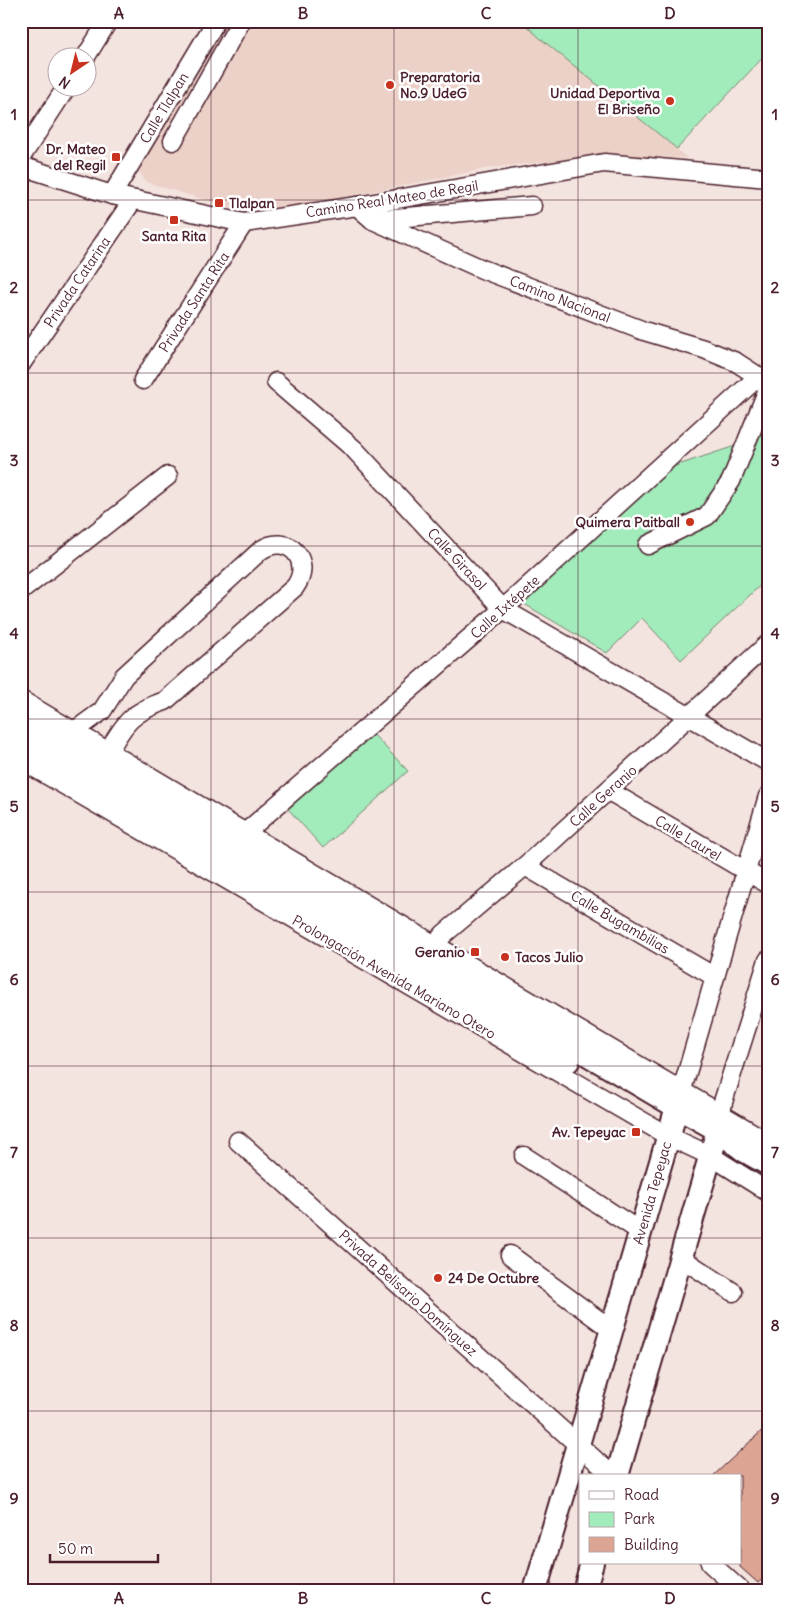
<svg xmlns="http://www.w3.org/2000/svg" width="789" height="1612" font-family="Delius,sans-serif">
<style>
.built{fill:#ecd1c8}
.green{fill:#a2ebba;stroke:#768572}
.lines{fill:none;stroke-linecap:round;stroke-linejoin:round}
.stream{stroke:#7483a0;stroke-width:4.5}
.building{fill:#dba493;stroke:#4a1f2b}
.minor-casing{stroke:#4a1f2b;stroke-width:21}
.major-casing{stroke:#4a1f2b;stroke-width:26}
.minor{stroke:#fff;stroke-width:18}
.major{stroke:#fff;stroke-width:22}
.grid{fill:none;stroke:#4a1f2b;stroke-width:1;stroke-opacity:0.55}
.poi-dot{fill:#c8321e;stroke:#fff;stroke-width:2}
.labels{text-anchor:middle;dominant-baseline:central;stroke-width:5;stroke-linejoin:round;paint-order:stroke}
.poi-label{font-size:14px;font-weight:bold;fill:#4a1f2b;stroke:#fff;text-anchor:end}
.street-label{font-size:14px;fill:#4a1f2b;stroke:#fff}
.neatline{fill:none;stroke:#4a1f2b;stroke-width:2}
.grid-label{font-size:16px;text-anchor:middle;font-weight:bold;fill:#4a1f2b}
</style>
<rect width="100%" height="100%" fill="#f4e4df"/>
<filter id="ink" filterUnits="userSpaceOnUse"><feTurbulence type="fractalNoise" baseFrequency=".02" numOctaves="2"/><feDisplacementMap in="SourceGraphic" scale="10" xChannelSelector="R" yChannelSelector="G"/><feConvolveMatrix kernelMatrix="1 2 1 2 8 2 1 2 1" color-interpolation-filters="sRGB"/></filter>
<g filter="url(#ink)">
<polygon class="built" points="218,21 521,21 687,158 595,156 490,168 286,209 253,211 221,205 146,182 134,164"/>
<g class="green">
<polygon points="521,21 768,21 768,52 677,149 541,39"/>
<polygon points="768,418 768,578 681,660 642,618 607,653 521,602 675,466 735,446"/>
<polygon points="372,733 408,771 323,848 288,809"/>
</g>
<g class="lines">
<polyline class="stream" points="21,1588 23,1591"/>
</g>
<polygon class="building" points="768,1425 768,1574 758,1583 740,1567 740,1476 713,1476"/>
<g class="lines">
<defs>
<g id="minor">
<polyline points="85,58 108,21"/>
<polyline points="173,141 241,21"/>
<polyline points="21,157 66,88"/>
<polyline points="21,166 112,195 244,223 357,206 604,163 768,178"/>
<polyline points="112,195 216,21"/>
<polyline points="357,206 373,220 482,269 644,331 704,349 736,362 767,382"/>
<polyline points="373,220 532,206"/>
<polyline points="21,364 133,200"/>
<polyline points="143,380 244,223"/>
<polyline points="276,382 354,449 503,609 768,762"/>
<polyline points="648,545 707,516 731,481 768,389"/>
<polyline points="21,591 168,476"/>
<polyline points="21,700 768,1142"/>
<path d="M73,730l7,-3 22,-16 22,-35 137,-126c27,-18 53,11 34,37l-130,114c-33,11 -40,21 -57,51"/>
<polyline points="21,760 668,1136 711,1156 768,1192"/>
<polyline points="609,791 768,884"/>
<polyline points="246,832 503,609 759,376"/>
<polyline points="525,866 715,977"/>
<polyline points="435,944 444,934 525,866 768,644"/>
<polyline points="679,1100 768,796"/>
<polyline points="719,1124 723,1102 768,960"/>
<polyline points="238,1141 613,1476"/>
<polyline points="524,1156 641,1232"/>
<polyline points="510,1255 612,1330"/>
<polyline points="681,1258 733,1292"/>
<polyline points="710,1563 741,1591"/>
</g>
<g id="major">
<polyline points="21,721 677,1107 718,1130 745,1151 768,1164"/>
<polyline points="21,741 568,1061"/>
<polyline points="108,752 132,781"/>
<polyline points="617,1476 718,1130"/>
<polyline points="535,1591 677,1107"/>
<polyline points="584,1591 592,1563"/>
</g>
</defs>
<use href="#minor" class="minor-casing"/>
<use href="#major" class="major-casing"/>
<use href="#minor" class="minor"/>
<use href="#major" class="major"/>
</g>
</g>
<path class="grid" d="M211,21v1570M394,21v1570M578,21v1570M21,200h747M21,373h747M21,546h747M21,719h747M21,892h747M21,1066h747M21,1238h747M21,1411h747"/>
<g class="poi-dot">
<circle cx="390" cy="85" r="5"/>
<circle cx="670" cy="101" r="5"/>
<rect x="111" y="152" width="10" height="10" rx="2.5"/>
<rect x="214" y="198" width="10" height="10" rx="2.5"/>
<rect x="169" y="215" width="10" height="10" rx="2.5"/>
<circle cx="690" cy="522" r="5"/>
<rect x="470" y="947" width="10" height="10" rx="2.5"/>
<circle cx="505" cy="957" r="5"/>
<rect x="631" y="1127" width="10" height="10" rx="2.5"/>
<circle cx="438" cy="1278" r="5"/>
</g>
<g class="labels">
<g class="poi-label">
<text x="400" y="77" text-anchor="start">Preparatoria<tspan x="400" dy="16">No.9 UdeG</tspan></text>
<text x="660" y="93">Unidad Deportiva<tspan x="660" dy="16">El Briseño</tspan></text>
<text x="106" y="149">Dr. Mateo<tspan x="106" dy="16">del Regil</tspan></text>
<text x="229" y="203" text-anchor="start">Tlalpan</text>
<text x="174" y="236" text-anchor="middle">Santa Rita</text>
<text x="680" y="522">Quimera Paitball</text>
<text x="465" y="952">Geranio</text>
<text x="515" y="957" text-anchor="start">Tacos Julio</text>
<text x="626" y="1132">Av. Tepeyac</text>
<text x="448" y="1278" text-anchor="start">24 De Octubre</text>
</g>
<g class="street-label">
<text transform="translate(164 108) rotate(-59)">Calle Tlalpan</text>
<text transform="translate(392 199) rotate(-9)">Camino Real Mateo de Regil</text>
<text transform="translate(77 282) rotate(-56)">Privada Catarina</text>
<text transform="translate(560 299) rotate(21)">Camino Nacional</text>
<text transform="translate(194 302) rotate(-57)">Privada Santa Rita</text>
<text transform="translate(457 559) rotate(47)">Calle Girasol</text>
<text transform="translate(505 607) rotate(-42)">Calle Ixtépete</text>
<text transform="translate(603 796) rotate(-42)">Calle Geranio</text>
<text transform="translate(688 838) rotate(31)">Calle Laurel</text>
<text transform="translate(620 922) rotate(30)">Calle Bugambilias</text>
<text transform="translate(394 977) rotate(30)">Prolongación Avenida Mariano Otero</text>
<text transform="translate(652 1193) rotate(-74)">Avenida Tepeyac</text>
<text transform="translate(408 1293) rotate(42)">Privada Belisario Domínguez</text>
</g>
</g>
<rect width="789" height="1612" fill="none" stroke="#fff" stroke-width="55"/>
<rect x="579" y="1474" width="162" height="90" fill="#ffffff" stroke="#b7a5aa"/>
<rect x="589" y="1491" width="25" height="8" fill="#ffffff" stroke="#b7a5aa"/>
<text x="624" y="1500" font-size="15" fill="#4a1f2b">Road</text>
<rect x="589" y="1512" width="25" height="15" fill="#a2ebba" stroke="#b7a5aa"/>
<text x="624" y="1524" font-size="15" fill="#4a1f2b">Park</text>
<rect x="589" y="1537" width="25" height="15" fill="#dba493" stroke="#b7a5aa"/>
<text x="624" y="1550" font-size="15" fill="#4a1f2b">Building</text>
<g transform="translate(72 72) rotate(215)"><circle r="24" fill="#ffffff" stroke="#b7a5aa"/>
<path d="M0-4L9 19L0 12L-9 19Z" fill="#c8321e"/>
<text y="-8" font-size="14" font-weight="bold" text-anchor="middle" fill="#4a1f2b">N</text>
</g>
<path d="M50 1554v8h108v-8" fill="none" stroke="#4a1f2b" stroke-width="2.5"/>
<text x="58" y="1554" font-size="15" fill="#4a1f2b" stroke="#ffffff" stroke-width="4" paint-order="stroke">50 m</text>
<rect x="28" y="28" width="734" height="1556" class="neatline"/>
<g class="grid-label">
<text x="119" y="19">A</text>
<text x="303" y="19">B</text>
<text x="486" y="19">C</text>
<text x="670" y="19">D</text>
<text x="14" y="120">1</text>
<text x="775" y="120">1</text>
<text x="14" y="293">2</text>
<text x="775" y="293">2</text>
<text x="14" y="466">3</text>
<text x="775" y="466">3</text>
<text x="14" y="639">4</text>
<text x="775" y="639">4</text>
<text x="14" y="812">5</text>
<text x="775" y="812">5</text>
<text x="14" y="985">6</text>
<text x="775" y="985">6</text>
<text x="14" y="1158">7</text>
<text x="775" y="1158">7</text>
<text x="14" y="1331">8</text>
<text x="775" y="1331">8</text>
<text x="14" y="1504">9</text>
<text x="775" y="1504">9</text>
<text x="119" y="1604">A</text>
<text x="303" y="1604">B</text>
<text x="486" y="1604">C</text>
<text x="670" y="1604">D</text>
</g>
</svg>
